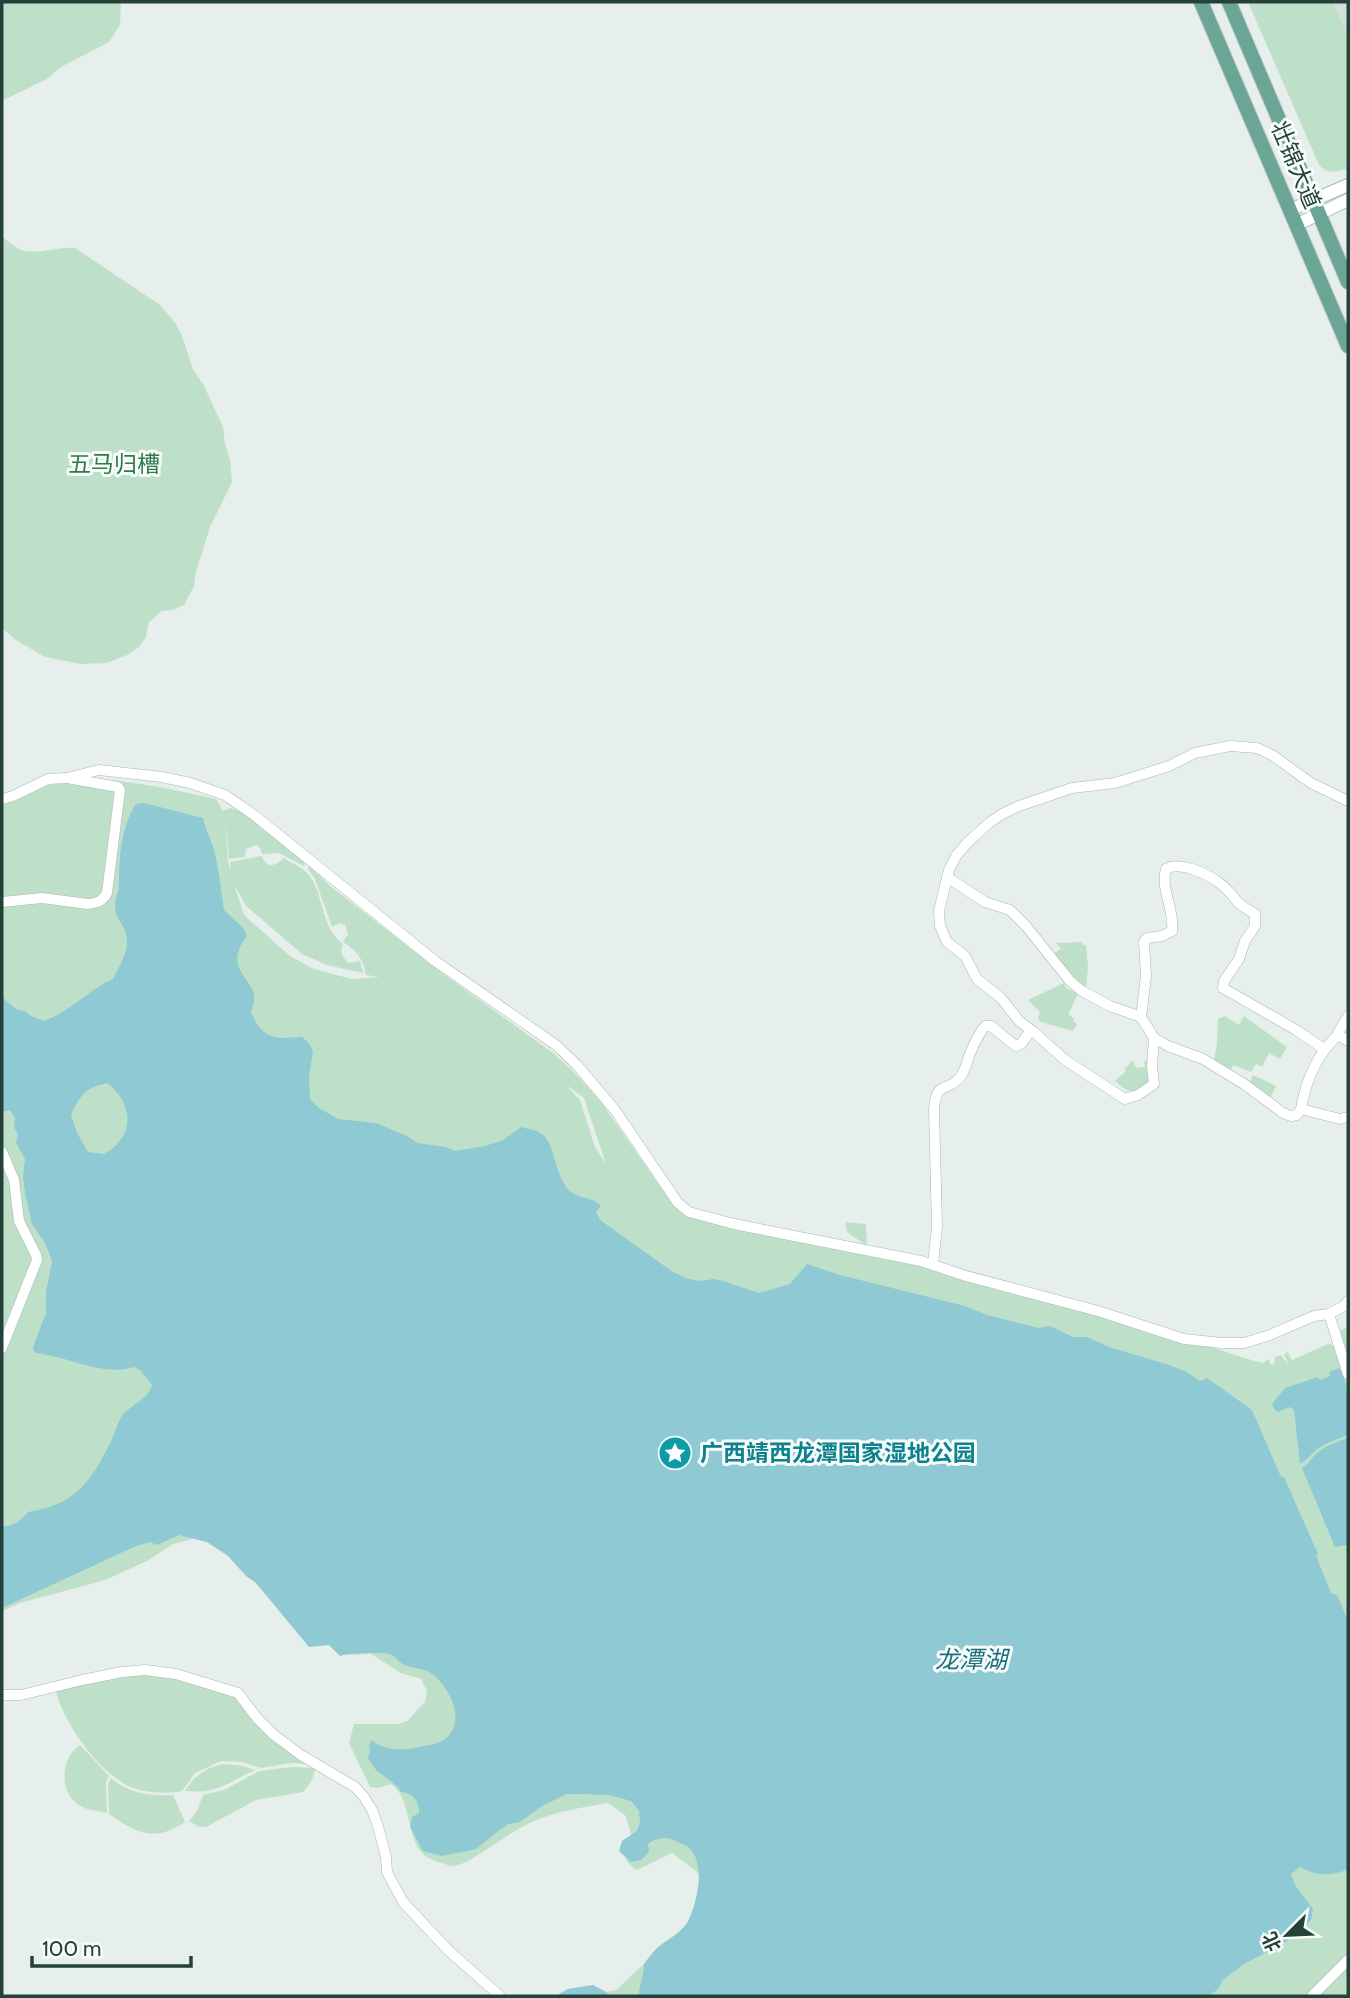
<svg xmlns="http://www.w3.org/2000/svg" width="1350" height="1998" font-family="Cabin,'Noto Sans SC',sans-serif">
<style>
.built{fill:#d4dfda}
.green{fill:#bfe0c8;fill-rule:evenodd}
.water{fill:#8ec9d4;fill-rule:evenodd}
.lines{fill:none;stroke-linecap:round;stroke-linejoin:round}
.minor-casing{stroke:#a8b8b2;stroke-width:11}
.secondary-casing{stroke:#a4bbb3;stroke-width:14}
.primary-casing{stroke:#c2cac8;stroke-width:16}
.minor{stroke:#fff;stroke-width:10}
.secondary{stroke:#fff;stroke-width:12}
.primary{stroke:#6aa596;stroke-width:14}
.labels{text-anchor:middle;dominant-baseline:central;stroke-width:6;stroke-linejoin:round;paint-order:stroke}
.street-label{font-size:23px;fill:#24423a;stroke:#f7fbf9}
.park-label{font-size:23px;fill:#2d7a4b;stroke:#f7fbf9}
.culture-label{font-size:23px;font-weight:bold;fill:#0d838f;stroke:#f7fbf9;text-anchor:start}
.water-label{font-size:24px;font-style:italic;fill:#1c6f80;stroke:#f7fbf9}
</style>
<rect width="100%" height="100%" fill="#e6efeb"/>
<polygon class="built" points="1333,2 1348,2 1348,36"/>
<g class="green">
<polygon points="2,2 121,2 120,25 109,42 61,67 47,79 2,101"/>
<path d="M1248,2h85l15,34v132c-12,4 -20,7 -29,-3z"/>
<path d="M2,236c5,4 12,11 19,14 18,5 37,-4 54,-2l85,57 16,19 6,12 11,33 11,17 19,41 2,17 5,16 2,22 -22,45 -14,45 -2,14 -10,19 -11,5 -11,1 -13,11 -3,15 -7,10 -12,8 -20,8 -26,1 -36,-7 -29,-17 -14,-12z"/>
<path d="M113,780l47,7 56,12 7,12 7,-3 11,3 64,51 -1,4 -25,-13 -17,1 -2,-6 -4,-3 -10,4 -1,8 -16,2 -4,-40 3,42 3,11 -1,-10 32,-6c4,13 14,10 22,2 10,7 21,10 27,20 13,20 11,51 32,66 -4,8 0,14 6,19l11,-2 3,12 -36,-8 -25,-11 -56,-48 -12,-22 10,31 46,41 24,13 38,10 28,-2 -14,-2c-3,-17 -9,-24 -23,-33l5,-8 -3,-9 -5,-2 -8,4 -17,-48 -7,-10 1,-4 20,20 117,91 107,77 22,20 26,29 72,103 18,6 254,53 97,27 156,52c23,6 42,15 65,20l6,-4 1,5 4,1 1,-8 6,-2 9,12 -6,-12 3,-4 5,9 38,-17 2,3 4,-2 5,-14 7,-3v669h-766l34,-6 75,-70 17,-29 -11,-19 -25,-19 -35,17c-20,-13 -8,-16 -6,-31 1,-7 -4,-17 -6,-24l-17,-12c-31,5 -61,10 -88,25 -15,8 -52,37 -66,38 -6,0 -26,-7 -30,-11 -19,-18 -11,-55 -33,-71l-13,4 -8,-1 -21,-44 5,-19h44l9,-3 18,-19 2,-11 -6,-12 -20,-6 -30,-19 -20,1 -22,-14 -92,-101 -33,1 -8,-3 -23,6 -26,17 -42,19 -85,23 -18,8v-812l44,-14zM566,1085l18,13 22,66 -11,-17 -15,-47z"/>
<polygon points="1082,942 1083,945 1086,945 1088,967 1086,987 1068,972 1053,954 1061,949 1056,943"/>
<polygon points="1064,983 1066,988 1078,994 1068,1014 1074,1019 1073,1021 1077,1024 1073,1031 1041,1022 1038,1019 1040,1012 1028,1000"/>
<polygon points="1225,1016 1239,1025 1244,1016 1287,1047 1280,1059 1269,1053 1262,1067 1256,1064 1251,1072 1233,1065 1230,1073 1214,1060 1217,1044 1218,1019"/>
<path d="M1133,1060l3,8 9,-1 -1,-6 8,-1 -1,22c-17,11 -19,14 -36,-1l11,-10 -1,-2z"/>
<polygon points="1253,1075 1276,1086 1270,1099 1249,1084"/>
<polygon points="845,1222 866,1224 867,1246 847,1232"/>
<path d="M142,1673l33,5 61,18 27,36 32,24 15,8 -18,-1 -31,5 -19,-6 -21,-1 -26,12 -13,18c-15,3 -35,2 -49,-3 -33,-13 -68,-63 -77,-96l4,-4z"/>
<path d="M80,1745l29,31 -3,6 1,31c-12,-3 -22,-2 -32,-11 -16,-14 -13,-46 5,-57z"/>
<path d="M227,1764l16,2 12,4c-28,13 -37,24 -70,21 9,-15 24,-26 42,-27z"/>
<polygon points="293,1767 316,1768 311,1782 303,1792 256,1800 206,1827 199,1827 189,1821 197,1811 203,1795 224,1790 259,1771"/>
<path d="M111,1778c18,16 39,18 62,17l12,27c-31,21 -49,11 -76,-8l-1,-30z"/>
</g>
<g class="water">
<path d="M144,803l59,15c2,11 8,21 11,32 5,20 7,40 10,60l19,18 4,7c-2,5 -7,10 -8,15 -7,17 8,27 14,41 3,7 0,14 -2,21 12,28 24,27 51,25l7,6 4,9 -4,24 1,23 9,9 19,11 38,4 33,14 8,6 29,4 9,4 30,-5 18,-6 18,-13c7,2 16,3 21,7 14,10 12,44 29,58 9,7 22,5 30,14l-5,6 4,8 73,52 15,7 13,2 12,-2 10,2 36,12 31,-9 17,-20 33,11 125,31 22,9 36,9 15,4 12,-2 23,11h14l22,10 57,17 19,7 15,10 7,-3 45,32 29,67h3l34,77 -2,2 15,37 6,2 11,26v248c-18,8 -31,7 -48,-2l-9,7 4,11 18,24 -2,11 -5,5 -15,9 -5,8 -42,22 -21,16 -5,9 -9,7h-570c0,-12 5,-20 5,-32 5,-7 11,-15 18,-20 9,-7 19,-11 25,-21 10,-18 20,-61 1,-76 -3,-3 -7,-3 -10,-5 -10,-6 -20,-5 -30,2l1,8 -8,8 -10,2 -12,-11 3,-10 15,-10 3,-8 -1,-12 -8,-10 -22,-6 -30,-1h-12l-25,12 -22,16 -12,2 -11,8 -21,17 -34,7 -19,-5 -13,-24 2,-10 7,-4c1,-12 -6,-20 -18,-21l-4,-6 -21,-16 -8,-12 2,-6 -1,-7 3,-5c13,11 31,11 47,7 7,-2 15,-2 21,-5 29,-15 12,-53 -8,-68 -9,-7 -22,-5 -31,-11 -4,-3 -6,-8 -12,-9 -9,-2 -41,-1 -49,2l-11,-11 -20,2 -53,-64 -10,-7 -18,-20 -21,-14 -28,-7 -22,10 -7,-3 -14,4 -134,62v-82c11,1 19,-5 26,-14 47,-7 63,-30 83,-71 4,-8 6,-17 11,-25 8,-11 27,-17 30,-31l-12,-15 -6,-3c-33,10 -66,-11 -99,-14l-2,-6 13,-34v-21l6,-31 -7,-18 -13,-19 -7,-31 -2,-17 2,-17 -9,-16 2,-8 -4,-8 1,-9 -5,-8 -8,2v-115l15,13 8,1 6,5 13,5c26,-9 44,-31 69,-42 5,-11 14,-24 14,-37 0,-22 -20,-23 -8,-53 0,-30 1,-60 17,-85zM107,1083c19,14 29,40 11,60 -3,4 -9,8 -14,11l-16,-2 -11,-19 -6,-18c9,-20 14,-27 36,-32z"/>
<path d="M1339,1368c11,15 9,48 9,67 -10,4 -20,7 -29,13 -7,5 -12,12 -19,16l-6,-54 -4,-3 -12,5 -3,-2 -3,-6 13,-16 33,-11 2,3 10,-4 -1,-4z"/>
<path d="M1348,1438v107l-13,2 -33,-79c7,-4 8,-8 13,-13 9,-9 22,-13 33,-17z"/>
<polygon points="593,1985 606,1992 609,1996 559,1996 559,1994 568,1989"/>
</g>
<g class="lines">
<defs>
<g id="minor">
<polyline points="2,799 13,796 48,779 67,778"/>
<polyline points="947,877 985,902 1010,910 1026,926 1070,981 1082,991 1110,1006 1141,1017"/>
<path d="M2,902l40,-4 46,6c9,-1 15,-3 19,-11l13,-103 -2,-3 -51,-9 32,-8 63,7 28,6 35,12 29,20 181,146 121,84 21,20 38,45 63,93 11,9 45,12 187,37 45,15 132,35 86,28 38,4h22l26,-8 44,-19 15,-2"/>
<polyline points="1348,1016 1338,1033 1338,1035 1348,1041"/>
<polyline points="1154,1038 1152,1066 1154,1084 1138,1095 1125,1099 1065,1060 1035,1033 1019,1021 1001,998 977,979 965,956 947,942 940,926 939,911 949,870 956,856 967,843 989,823 1002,814 1019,806 1072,788 1115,783 1169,766 1195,753 1230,746 1257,748 1272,755 1311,783 1348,801"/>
<path d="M1324,1049l-28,-19 -73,-42 1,-7 15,-22 6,-18 10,-15v-12c-5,-4 -14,-7 -18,-13 -6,-7 -11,-14 -19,-19 -12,-9 -39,-21 -52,-13 -6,20 9,41 6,62l-10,5 -15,2 -3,4 2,34 -5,41 13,21 14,8 35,13 41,25 39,29 8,3 6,-1 4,-6 39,10 8,-2"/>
<path d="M1301,1109c5,-29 15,-54 37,-74"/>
<polyline points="2,1152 14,1180 19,1221 36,1255 37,1260 2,1348"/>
<path d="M933,1264l4,-37 -3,-118c3,-31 13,-15 26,-32 5,-6 7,-14 9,-21 4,-10 9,-21 16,-30h6l25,20 5,-2 10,-14"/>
<polyline points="1348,1301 1344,1306 1329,1314 1348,1374"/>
<polyline points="2,1695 21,1695 82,1680 122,1672 145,1670 176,1674 238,1693 257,1718 274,1735 301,1755 355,1787 364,1797 372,1810 378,1826 386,1857 387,1872 403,1902 449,1951 500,1996"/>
<polyline points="1312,1996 1348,1960"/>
</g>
<g id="secondary">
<polyline points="1290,210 1348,185"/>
<polyline points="1296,225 1348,200"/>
</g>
<g id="primary">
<polyline points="1201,2 1348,346"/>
<polyline points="1229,2 1348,282"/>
</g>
</defs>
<use href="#minor" class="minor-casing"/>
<use href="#secondary" class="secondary-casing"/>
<use href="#primary" class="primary-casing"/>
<use href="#minor" class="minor"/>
<use href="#secondary" class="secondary"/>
<use href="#primary" class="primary"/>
</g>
<defs>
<symbol id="sight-disc" viewBox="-11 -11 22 22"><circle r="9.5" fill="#0f9aa8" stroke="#f7fbf9"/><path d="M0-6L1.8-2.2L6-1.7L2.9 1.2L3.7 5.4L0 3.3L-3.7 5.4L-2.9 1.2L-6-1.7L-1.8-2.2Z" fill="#fff"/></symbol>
</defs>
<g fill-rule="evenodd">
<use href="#sight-disc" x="656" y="1434" width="38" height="38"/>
</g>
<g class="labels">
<g class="street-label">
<text transform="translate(1296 165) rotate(67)">壮锦大道</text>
</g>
<g class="park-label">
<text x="114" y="464">五马归槽</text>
</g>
<g class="culture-label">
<text x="700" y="1453">广西靖西龙潭国家湿地公园</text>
</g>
<g class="water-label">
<text x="971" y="1659">龙潭湖</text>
</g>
</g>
<rect width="1350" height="1998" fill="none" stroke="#24423a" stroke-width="7"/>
<g transform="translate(1287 1935) rotate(246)" stroke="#f7fbf9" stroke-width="5" paint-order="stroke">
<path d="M0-5L12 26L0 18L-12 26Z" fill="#24423a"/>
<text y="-10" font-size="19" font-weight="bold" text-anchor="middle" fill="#24423a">北</text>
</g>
<path d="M32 1956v10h159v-10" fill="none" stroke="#24423a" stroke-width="3.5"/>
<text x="42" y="1956" font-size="21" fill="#24423a" stroke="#f7fbf9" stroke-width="5" paint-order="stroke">100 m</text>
</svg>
